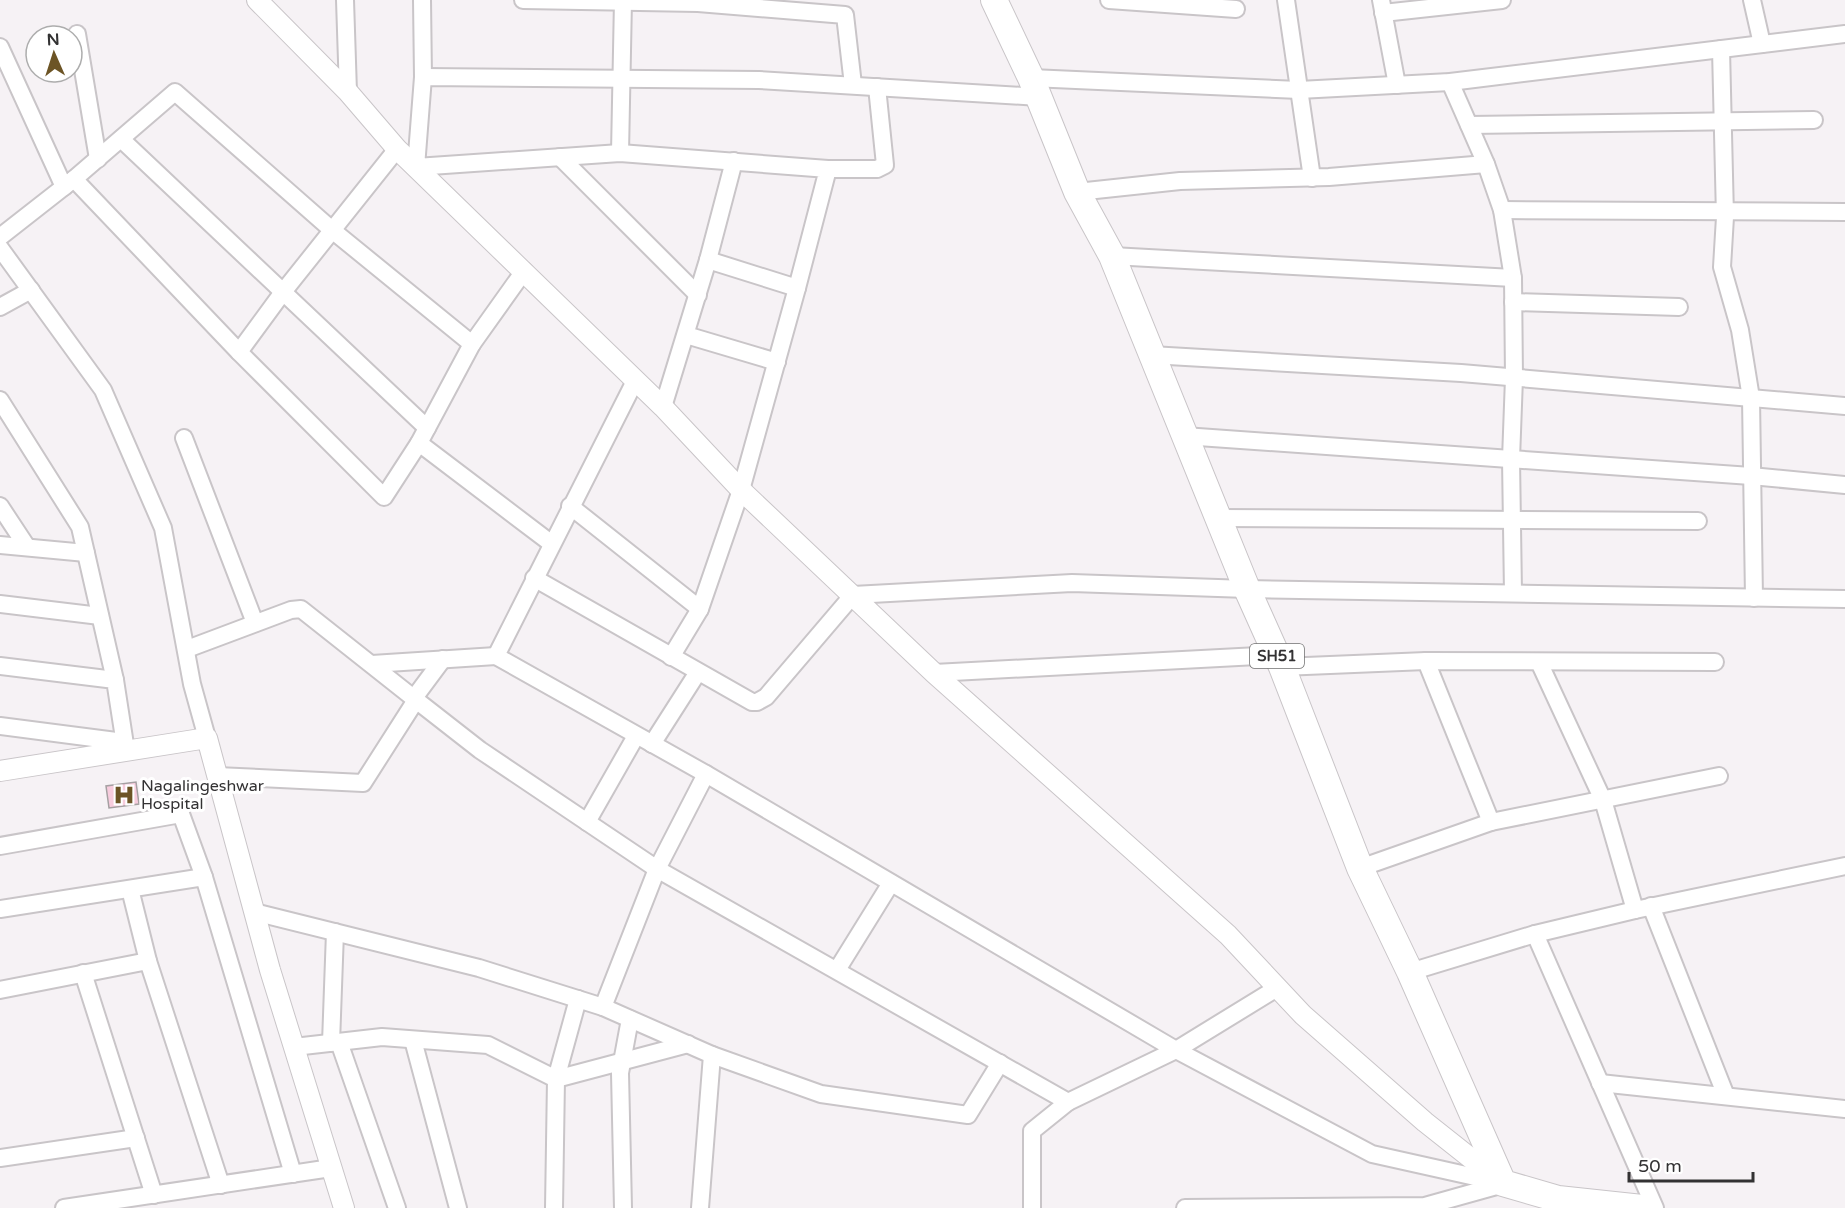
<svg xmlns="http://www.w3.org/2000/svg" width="1845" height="1208" font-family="'Varela Round',sans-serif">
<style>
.building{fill:#f7ccdd;stroke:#a5a0a2;stroke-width:1.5}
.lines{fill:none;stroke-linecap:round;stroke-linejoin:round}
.minor-casing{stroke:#c9c5c8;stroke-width:20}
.tertiary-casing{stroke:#c9c5c8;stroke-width:22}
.primary-casing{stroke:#c9c5c8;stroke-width:28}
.minor{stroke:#fff;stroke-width:16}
.tertiary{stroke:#fff;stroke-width:20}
.primary{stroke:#fff;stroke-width:26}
.labels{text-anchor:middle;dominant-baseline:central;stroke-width:6;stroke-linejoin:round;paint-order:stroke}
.shield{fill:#fff;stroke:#707070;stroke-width:1.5}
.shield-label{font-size:15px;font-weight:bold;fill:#333233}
.poi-label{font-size:16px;fill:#333233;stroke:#fff;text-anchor:start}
</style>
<rect width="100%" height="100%" fill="#f6f2f5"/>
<polygon class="building" points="136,782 139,804 109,808 106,786"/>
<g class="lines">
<defs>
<g id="minor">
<polyline points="345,0 348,92"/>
<polyline points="422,0 423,77"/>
<polyline points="523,0 698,3 845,15 853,85"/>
<polyline points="1109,0 1236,9"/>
<polyline points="1286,0 1312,178"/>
<polyline points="1381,0 1397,85"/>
<polyline points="1752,0 1762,44"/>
<polyline points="1383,13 1502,0"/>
<polyline points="77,34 98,159"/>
<polyline points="0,47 64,187"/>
<polyline points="1721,49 1725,217 1722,267 1740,330 1751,398 1754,598"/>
<polyline points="1031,78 1299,90 1450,82 1845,34"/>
<polyline points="1450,82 1486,164 1502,210 1513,278 1514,378 1511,459 1513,593"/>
<polyline points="1469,125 1814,120"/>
<polyline points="121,139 427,428"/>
<polyline points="397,149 283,292 239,352 384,497 419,443 552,544"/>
<polyline points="620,153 623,0"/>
<polyline points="560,157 698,295"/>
<polyline points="828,169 877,169 885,165 877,87"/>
<polyline points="74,179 239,352"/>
<polyline points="1077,192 1180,181 1329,177 1486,164"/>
<polyline points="1502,210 1845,212"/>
<polyline points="0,237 74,179 175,92 332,230 472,344 419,443"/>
<polyline points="0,248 103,390 163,528 192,684 207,738"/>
<polyline points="1112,256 1513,278"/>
<polyline points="708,260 797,288"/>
<polyline points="1513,302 1679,307"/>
<polyline points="0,307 31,290"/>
<polyline points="686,335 777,362"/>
<polyline points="472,344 524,271"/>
<polyline points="1151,355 1461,373 1845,406"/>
<polyline points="635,381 496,656 706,774 1176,1050 1372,1154 1502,1183"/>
<polyline points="0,400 80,527 115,680"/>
<polyline points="663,407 708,260 734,161"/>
<polyline points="1184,436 1751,476 1845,485"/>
<polyline points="184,438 255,623"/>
<polyline points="0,506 27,547"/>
<polyline points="570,506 700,609 741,490 797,288 828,169 620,153 416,167 423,77 759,80 1039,97"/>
<polyline points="1219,518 1698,521"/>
<polyline points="0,545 86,553"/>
<polyline points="534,578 752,702 757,702 766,697 853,595 1072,583 1247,589 1845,599"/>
<polyline points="0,604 100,616"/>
<polyline points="187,649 291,610 301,609 416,700"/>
<polyline points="671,657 700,609"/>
<polyline points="1426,661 1491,822"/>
<polyline points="1539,662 1603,800 1635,910"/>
<polyline points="372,664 496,656"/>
<polyline points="0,666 115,680 126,751"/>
<polyline points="1282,667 1426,661 1715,662"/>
<polyline points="934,673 1277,655"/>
<polyline points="414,698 443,659"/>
<polyline points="0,726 124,742"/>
<polyline points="652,744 698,672"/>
<polyline points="217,776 363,783 416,700 480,750 657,869 1068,1102 1176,1050 1277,988"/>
<polyline points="587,822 636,736"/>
<polyline points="0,846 181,814 204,877"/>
<polyline points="1360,868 1491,822 1719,776"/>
<polyline points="130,889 148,961"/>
<polyline points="1651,906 1726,1096"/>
<polyline points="0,909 204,877 293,1174"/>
<polyline points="254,912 479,968 603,1007 657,869 706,774"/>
<polyline points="1535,934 1655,1208"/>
<polyline points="837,970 891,883"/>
<polyline points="1410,972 1535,934 1635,910 1845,866"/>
<polyline points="83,973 154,1195"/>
<polyline points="0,990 148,961 221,1185"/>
<polyline points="578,999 556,1079 688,1044"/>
<polyline points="603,1007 712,1055 700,1208"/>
<polyline points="413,1040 458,1208"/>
<polyline points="339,1042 397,1208"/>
<polyline points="331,1043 335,932"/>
<polyline points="294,1047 382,1037 488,1045 556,1079 554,1208"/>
<polyline points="712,1055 821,1094 968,1115 1000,1063"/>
<polyline points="1600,1083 1845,1109"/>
<polyline points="0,1158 136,1138"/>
<polyline points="64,1208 331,1168"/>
<polyline points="623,1208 620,1073 630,1019"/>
<polyline points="1032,1208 1032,1131 1068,1102"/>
<polyline points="1185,1208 1425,1206 1500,1185"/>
</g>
<g id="tertiary">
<polyline points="257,0 348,92 397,149 663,407 741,490 934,673 1228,935 1303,1015 1425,1122 1502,1183"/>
<polyline points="0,771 207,738 270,970 344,1208"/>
</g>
<polyline id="primary" points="994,0 1031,78 1077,192 1112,256 1247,589 1282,667 1360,868 1410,972 1503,1183 1558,1199 1642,1208"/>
</defs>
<use href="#minor" class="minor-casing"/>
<use href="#tertiary" class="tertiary-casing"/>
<use href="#primary" class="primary-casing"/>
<use href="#minor" class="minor"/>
<use href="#tertiary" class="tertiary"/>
<use href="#primary" class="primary"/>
</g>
<defs>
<symbol id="hospital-bare" viewBox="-9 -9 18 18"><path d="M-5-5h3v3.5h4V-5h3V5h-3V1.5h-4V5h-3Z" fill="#6c5425" stroke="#fff" stroke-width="2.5" paint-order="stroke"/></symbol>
</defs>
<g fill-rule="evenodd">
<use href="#hospital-bare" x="109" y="780" width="30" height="30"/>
</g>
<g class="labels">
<rect class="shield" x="1250" y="644" width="54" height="24" rx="4.5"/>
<g class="shield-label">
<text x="1277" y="656">SH51</text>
</g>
<g class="poi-label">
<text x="141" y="786">Nagalingeshwar<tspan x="141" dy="18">Hospital</tspan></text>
</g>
</g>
<g transform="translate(54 54) rotate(357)"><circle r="28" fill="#ffffff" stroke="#adadad" stroke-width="1.5"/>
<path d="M0-4.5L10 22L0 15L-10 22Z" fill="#6c5425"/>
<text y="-9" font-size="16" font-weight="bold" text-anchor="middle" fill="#333233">N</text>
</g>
<path d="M1629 1172v9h124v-9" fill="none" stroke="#333233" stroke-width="3"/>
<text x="1638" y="1172" font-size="18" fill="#333233" stroke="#ffffff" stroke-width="4.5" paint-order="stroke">50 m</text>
</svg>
